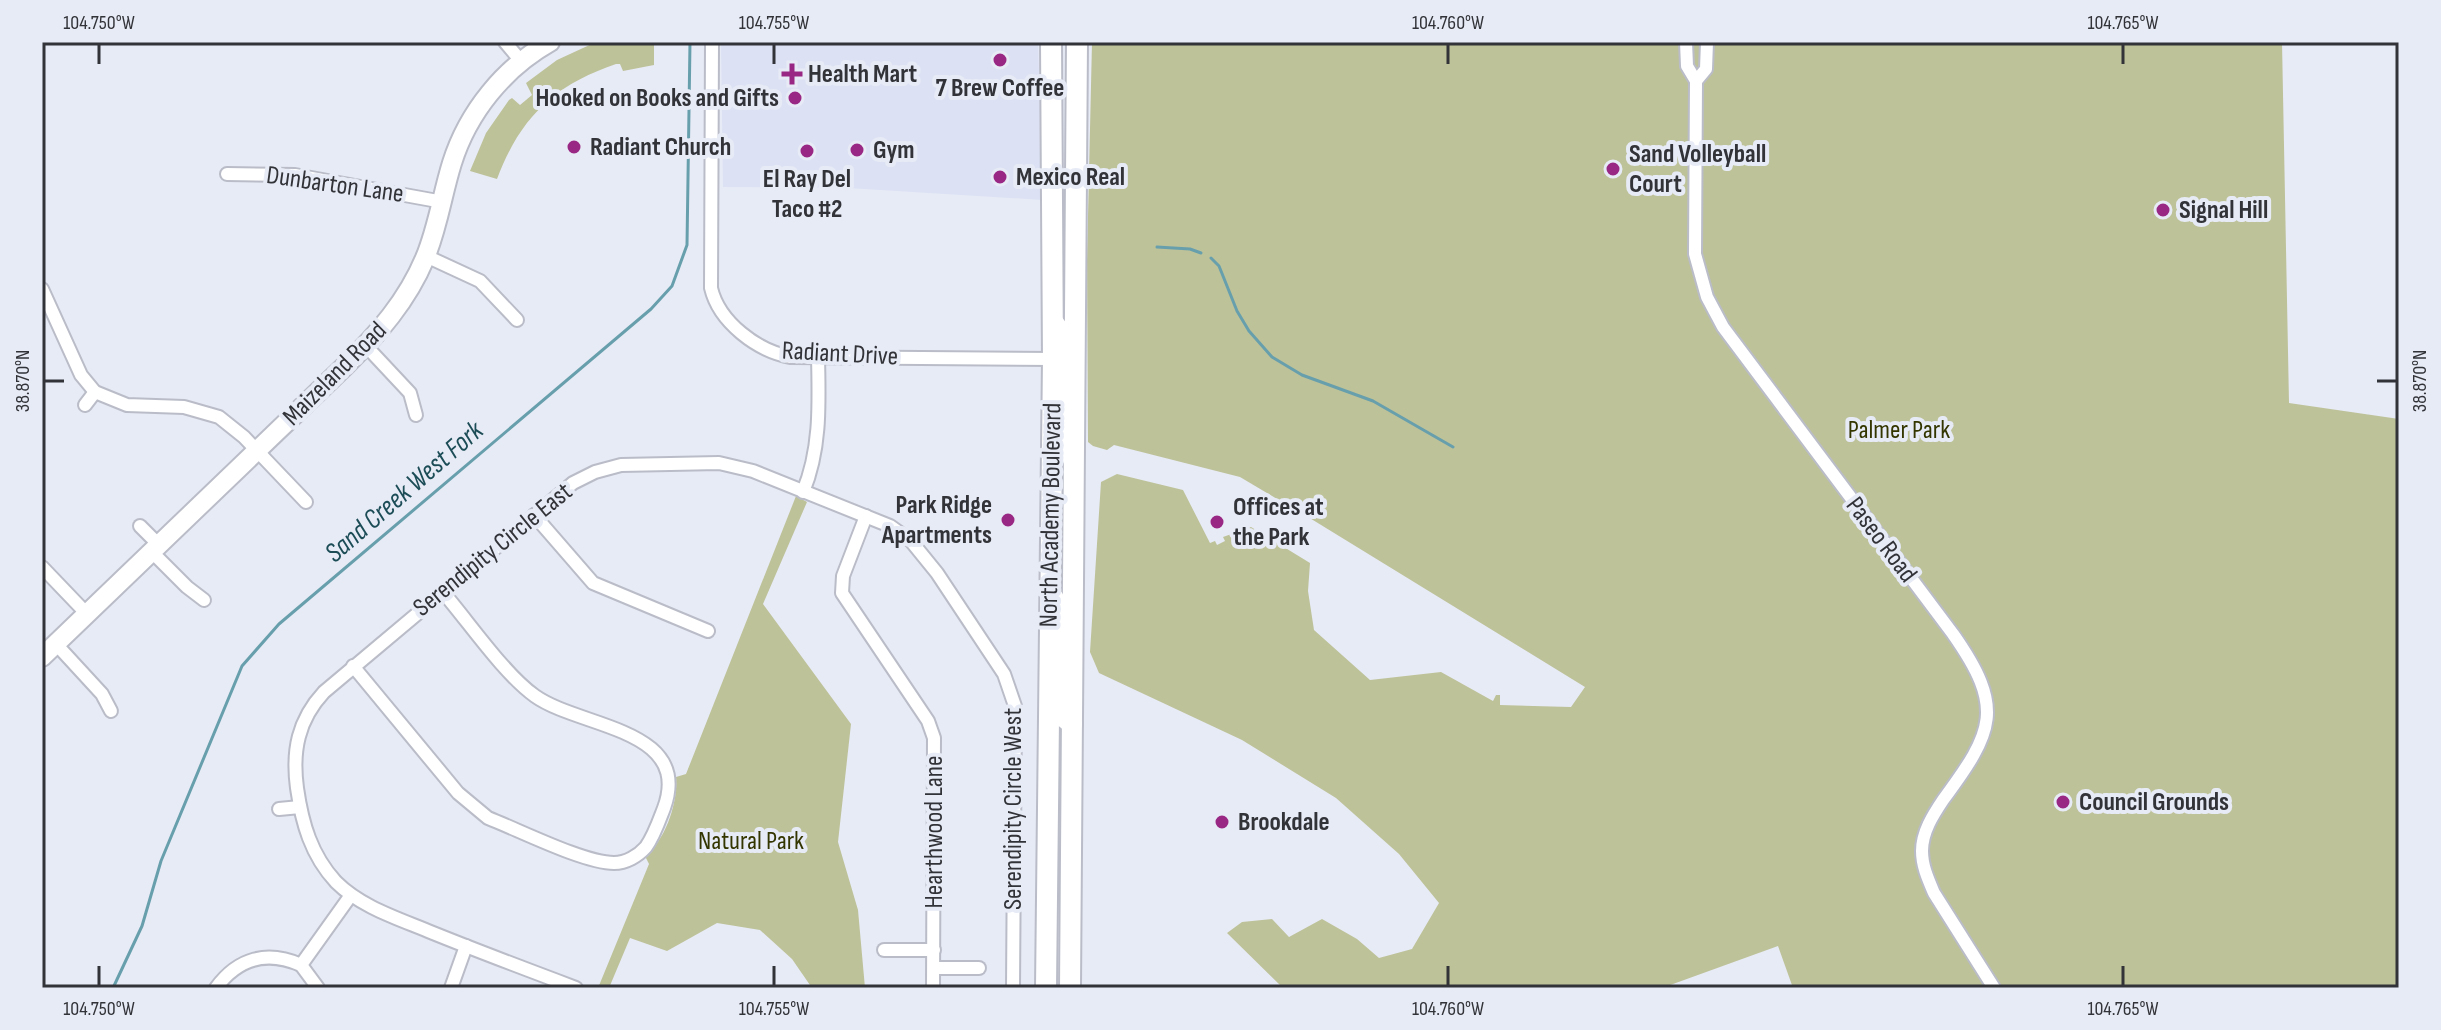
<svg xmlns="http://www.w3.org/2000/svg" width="2441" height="1030" font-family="'Sofia Sans Condensed',sans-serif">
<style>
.built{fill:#dce1f4}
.green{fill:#bec299}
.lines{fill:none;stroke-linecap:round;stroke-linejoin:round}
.stream{stroke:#689fac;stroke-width:3}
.minor-casing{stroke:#babdc8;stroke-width:16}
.secondary-casing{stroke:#babdc8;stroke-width:22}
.primary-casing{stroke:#babdc8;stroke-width:24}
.trunk-casing{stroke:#babdc8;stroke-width:24}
.minor{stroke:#fff;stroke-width:12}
.secondary{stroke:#fff;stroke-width:18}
.primary{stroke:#fff;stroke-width:20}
.trunk{stroke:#fff;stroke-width:20}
.ticks{fill:none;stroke:#323338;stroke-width:3}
.poi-dot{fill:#992784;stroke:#e7ebf6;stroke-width:3}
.labels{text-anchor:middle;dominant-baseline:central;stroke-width:8;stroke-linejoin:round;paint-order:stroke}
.poi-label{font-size:26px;font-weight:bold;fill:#323338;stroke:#e7ebf6;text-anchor:start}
.street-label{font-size:26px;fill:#323338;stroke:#e7ebf6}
.park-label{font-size:26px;fill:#343600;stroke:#e7ebf6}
.water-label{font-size:28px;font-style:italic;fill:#1c4d57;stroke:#e7ebf6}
.neatline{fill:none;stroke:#323338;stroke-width:3}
.ticks-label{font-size:20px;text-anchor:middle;fill:#323338}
</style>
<rect width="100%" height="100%" fill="#e7ebf6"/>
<polygon class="built" points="721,42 1038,42 1043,200 848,188 723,187"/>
<g class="green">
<path d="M596,42h58v23l-31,6 -3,-7h-4c-62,21 -96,54 -119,115l-27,-8 16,-38 23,-33 3,-2 8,7 12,-10 -6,-12 31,-23z"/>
<polygon points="1092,42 2282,42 2289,403 2399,419 2399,988 1793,988 1778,946 1662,988 1283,988 1227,933 1242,922 1272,919 1289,937 1322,919 1357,939 1379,958 1412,949 1439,903 1399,854 1336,798 1242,740 1099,673 1090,652 1101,482 1117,474 1183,490 1210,543 1215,541 1217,545 1225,541 1223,537 1251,527 1310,563 1308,591 1314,630 1370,680 1441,672 1493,701 1496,695 1500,695 1500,705 1571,707 1585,687 1295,509 1290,517 1283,513 1287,505 1240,477 1114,445 1107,450 1093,446 1088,442 1087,260"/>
<path d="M796,496l11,6 -44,102 88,120 -13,118 20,68 7,78h-53l-20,-29 -32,-29 -43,-7 -50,28 -37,-13 -21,50h-11l51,-124 -4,-8c21,-16 33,-54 31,-79l10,-3z"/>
</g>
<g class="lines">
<g class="stream">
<polyline points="1157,247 1190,249 1201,253"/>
<polyline points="1211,258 1219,266 1237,311 1249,331 1272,357 1302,375 1373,401 1453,447"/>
<polyline points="113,988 142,926 161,861 242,666 279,624 651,309 672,286 687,245 690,42"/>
</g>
<defs>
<g id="minor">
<polyline points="505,42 521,61"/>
<path d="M712,42l-1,246c8,34 46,63 80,69l262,2"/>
<path d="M1686,42l1,24 9,15 -1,173 12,43 16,30 230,307c52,74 41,97 -10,166 -10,15 -21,32 -21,51 0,15 6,28 12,42l60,95"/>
<polyline points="1696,81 1706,69 1707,42"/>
<polyline points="227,174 295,175 443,202"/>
<polyline points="426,256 480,281 517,320"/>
<polyline points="42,289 81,375 95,392 127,405 184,407 219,417 244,437 306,502"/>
<polyline points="366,346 410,393 416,415"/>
<polyline points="85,405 95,392"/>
<path d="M803,492c18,-43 16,-89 15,-135"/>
<polyline points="534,515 593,583 708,631"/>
<polyline points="866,516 843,576 842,593 928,721 934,738 933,988"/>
<polyline points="140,526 159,545"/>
<polyline points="152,552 187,587 204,600"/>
<polyline points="42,567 87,614"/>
<polyline points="56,644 102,694 111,711"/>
<path d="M353,666l105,127 30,25c31,12 96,45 126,45 12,0 24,-7 32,-16 8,-11 13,-26 18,-39 29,-80 -84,-80 -129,-112 -31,-22 -67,-75 -93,-105"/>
<polyline points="279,809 300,807"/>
<polyline points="884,950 934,950"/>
<polyline points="934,968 979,968"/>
<path d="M216,988c22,-30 51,-38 85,-23"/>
<polyline points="318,988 301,965 351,895"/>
<polyline points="451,988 466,946"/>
<path d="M576,988c-48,-18 -96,-36 -143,-55 -33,-14 -71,-25 -97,-51 -25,-27 -34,-59 -39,-94 -5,-37 1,-68 27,-96l249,-209 22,-11 26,-7 98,-2 34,8 137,55 21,15 26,32 67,101 11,32 -2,282"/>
</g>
<path id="secondary" d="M42,657l303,-291c33,-32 62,-65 80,-108 13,-31 17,-63 27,-95 16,-51 52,-95 98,-121"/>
<g id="primary">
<polyline points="1053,322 1061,333 1063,348 1063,441 1067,453 1073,457"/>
<polyline points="1050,592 1060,609 1059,713 1072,724"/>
</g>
<g id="trunk">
<polyline points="1046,988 1053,359 1051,42"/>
<polyline points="1070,988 1077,42"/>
</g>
</defs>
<use href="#minor" class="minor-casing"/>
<use href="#secondary" class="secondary-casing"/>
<use href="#primary" class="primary-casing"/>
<use href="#trunk" class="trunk-casing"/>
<use href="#minor" class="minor"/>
<use href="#secondary" class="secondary"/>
<use href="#primary" class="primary"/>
<use href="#trunk" class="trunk"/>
</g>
<path class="ticks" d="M99,44v20M774,44v20M1448,44v20M2123,44v20M44,381h20M2377,381h20M99,966v20M774,966v20M1448,966v20M2123,966v20"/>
<g class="poi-dot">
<circle cx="1000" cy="60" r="8"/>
<path d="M788 62h8v8h8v8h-8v8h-8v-8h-8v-8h8z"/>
<circle cx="795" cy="98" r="8"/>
<circle cx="574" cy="147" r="8"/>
<circle cx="857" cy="150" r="8"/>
<circle cx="807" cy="151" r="8"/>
<circle cx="1613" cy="169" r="8"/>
<circle cx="1000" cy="177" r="8"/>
<circle cx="2163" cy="210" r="8"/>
<circle cx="1008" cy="520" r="8"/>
<circle cx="1217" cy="522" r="8"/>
<circle cx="2063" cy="802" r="8"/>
<circle cx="1222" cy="822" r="8"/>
</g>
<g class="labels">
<g class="poi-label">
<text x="808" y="74">Health Mart</text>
<text x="1000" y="88" text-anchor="middle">7 Brew Coffee</text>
<text x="779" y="98" text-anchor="end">Hooked on Books and Gifts</text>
<text x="590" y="147">Radiant Church</text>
<text x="873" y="150">Gym</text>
<text x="1629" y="154">Sand Volleyball<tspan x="1629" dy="30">Court</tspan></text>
<text x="1016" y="177">Mexico Real</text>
<text x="807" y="179" text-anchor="middle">El Ray Del<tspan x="807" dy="30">Taco #2</tspan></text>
<text x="2179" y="210">Signal Hill</text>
<text x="992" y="505" text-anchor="end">Park Ridge<tspan x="992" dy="30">Apartments</tspan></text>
<text x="1233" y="507">Offices at<tspan x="1233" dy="30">the Park</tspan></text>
<text x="2079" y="802">Council Grounds</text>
<text x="1238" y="822">Brookdale</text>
</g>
<g class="street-label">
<text transform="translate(335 185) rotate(8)">Dunbarton Lane</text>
<text transform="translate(840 354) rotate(3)">Radiant Drive</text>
<text transform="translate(335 374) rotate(-45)">Maizeland Road</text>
<text transform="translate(1051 515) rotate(-89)">North Academy Boulevard</text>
<text transform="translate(1881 540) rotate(53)">Paseo Road</text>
<text transform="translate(493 550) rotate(-39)">Serendipity Circle East</text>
<text transform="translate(1013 809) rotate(-90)">Serendipity Circle West</text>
<text transform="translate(934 832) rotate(-90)">Hearthwood Lane</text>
</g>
<g class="park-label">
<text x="1899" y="430">Palmer Park</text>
<text x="751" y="841">Natural Park</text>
</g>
<g class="water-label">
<text transform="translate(404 492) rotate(-41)">Sand Creek West Fork</text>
</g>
</g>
<rect width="2441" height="1030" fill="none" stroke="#e7ebf6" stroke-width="88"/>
<rect x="44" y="44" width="2353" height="942" class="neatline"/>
<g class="ticks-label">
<text x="99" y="29">104.750°W</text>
<text x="774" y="29">104.755°W</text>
<text x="1448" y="29">104.760°W</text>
<text x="2123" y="29">104.765°W</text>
<text transform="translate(2419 381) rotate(-90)" y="7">38.870°N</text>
<text transform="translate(22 381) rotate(-90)" y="7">38.870°N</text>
<text x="99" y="1015">104.750°W</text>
<text x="774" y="1015">104.755°W</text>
<text x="1448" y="1015">104.760°W</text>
<text x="2123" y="1015">104.765°W</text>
</g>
</svg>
